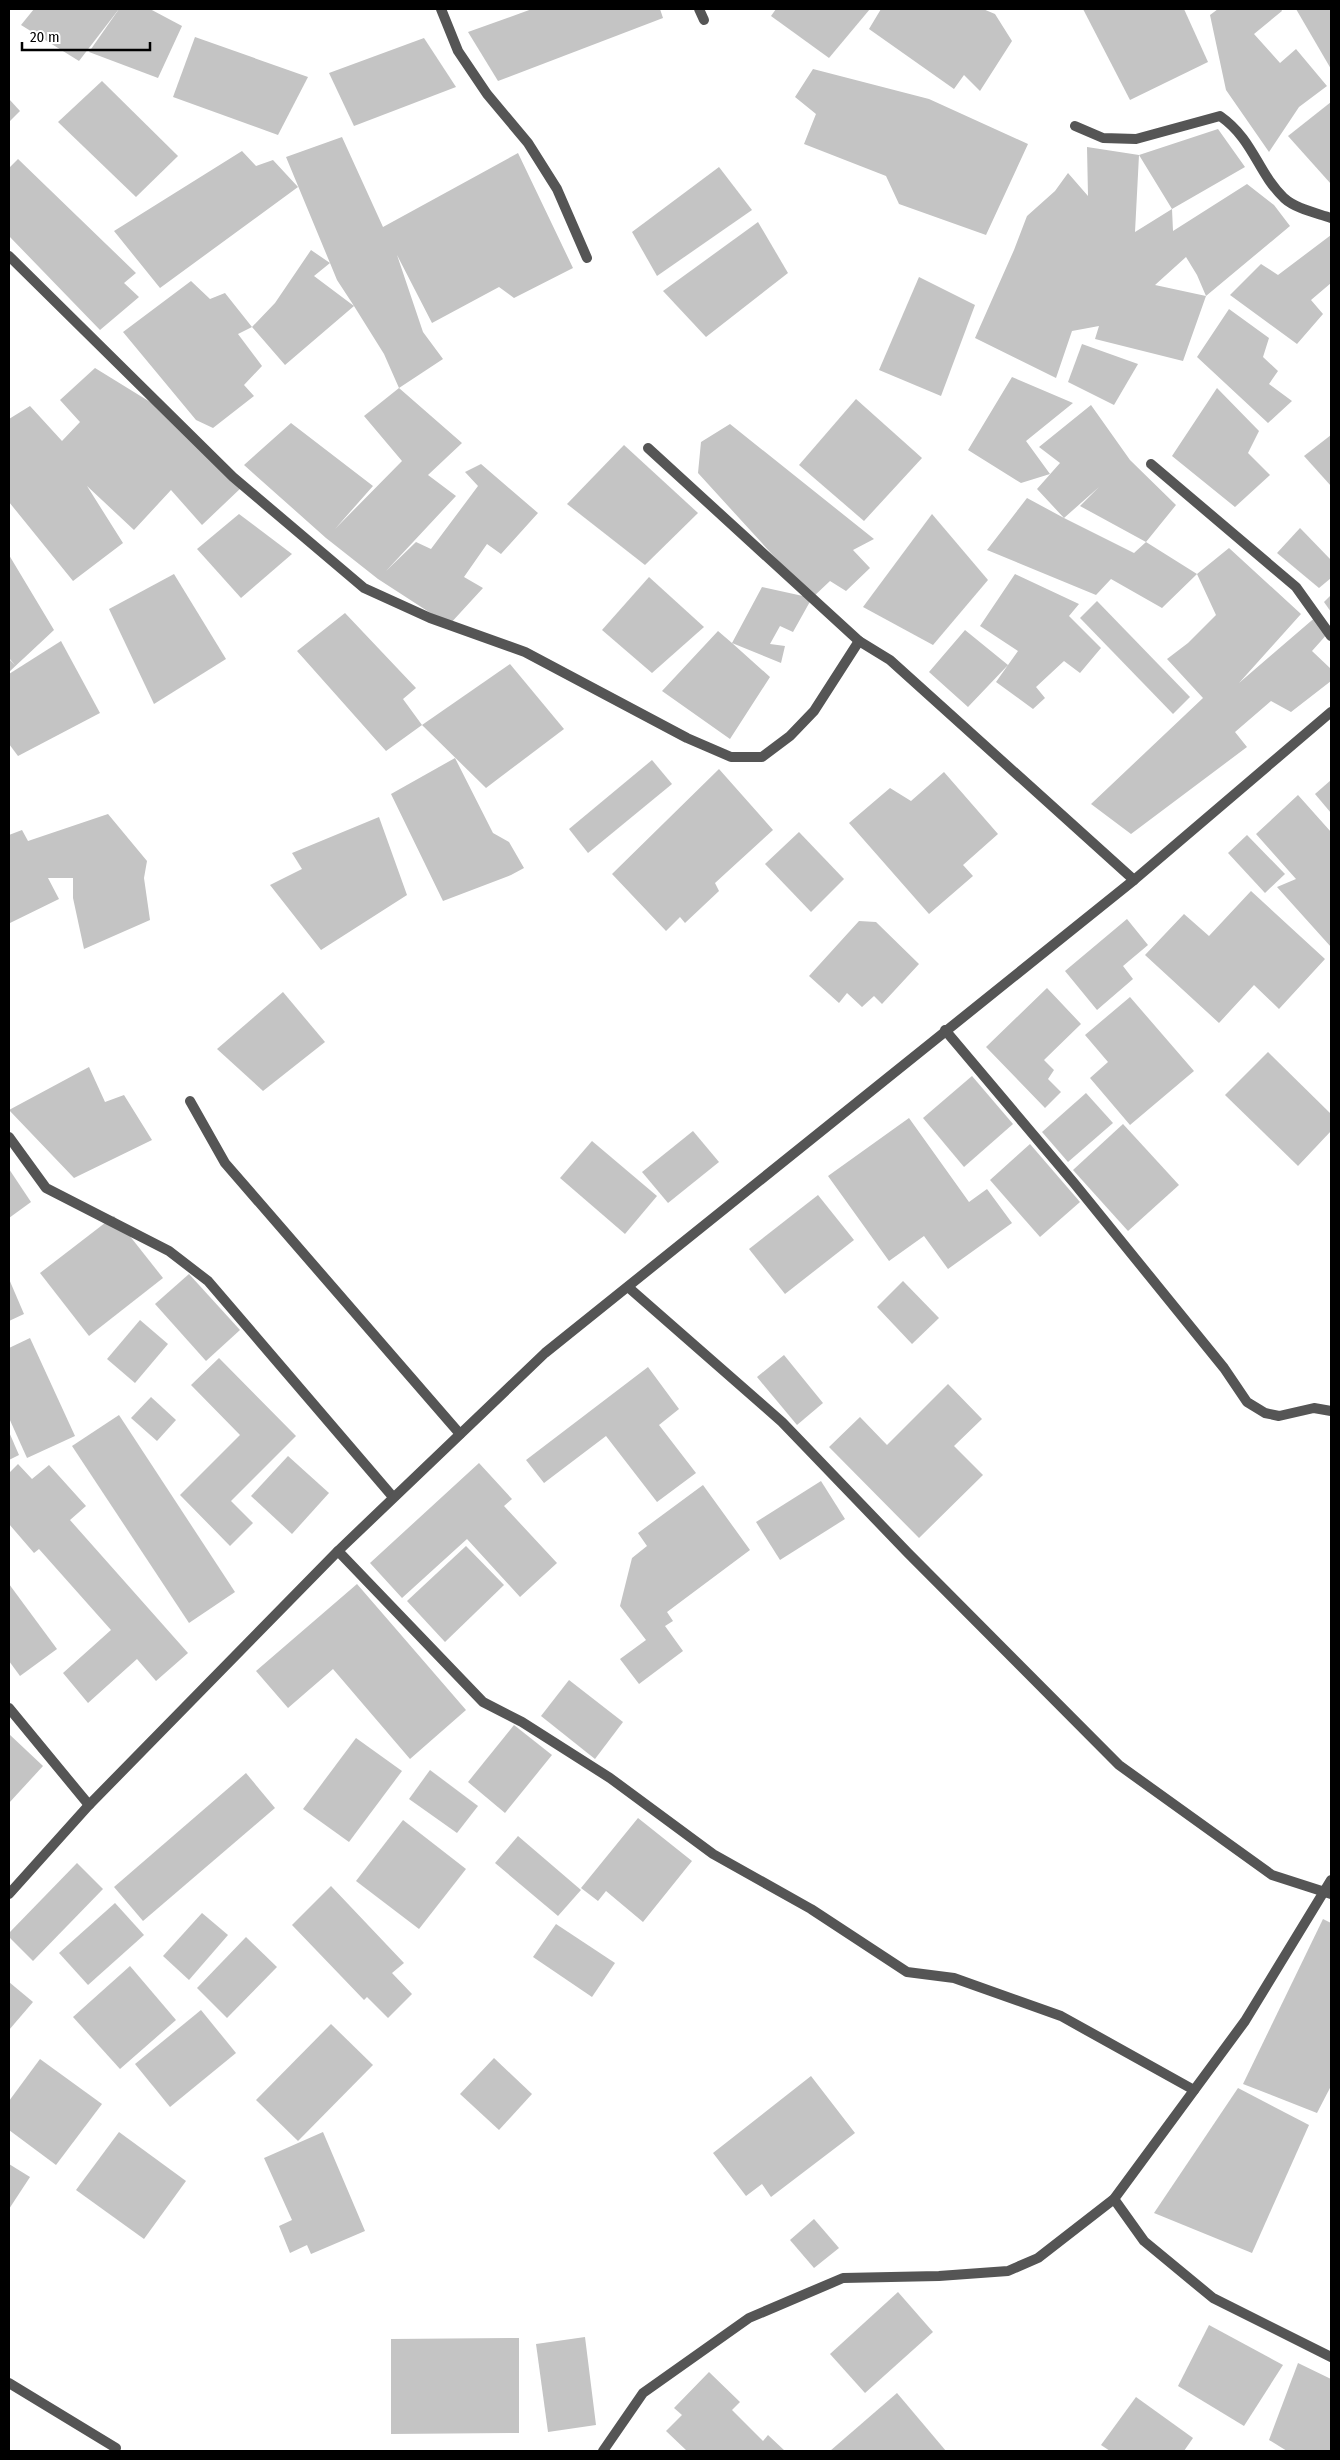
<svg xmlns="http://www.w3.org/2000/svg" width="1340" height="2460" font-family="'Fira Sans Condensed',sans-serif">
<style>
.building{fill:#c4c4c4;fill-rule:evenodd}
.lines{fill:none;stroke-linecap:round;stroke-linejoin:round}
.minor{stroke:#555;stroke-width:10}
.tertiary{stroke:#555;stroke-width:10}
</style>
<rect width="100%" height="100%" fill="#fff"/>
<g class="building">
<polygon points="34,9 119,9 79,61 21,25"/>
<polygon points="119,9 150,9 182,26 158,78 89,52"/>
<polygon points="532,9 660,9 663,18 498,81 468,32"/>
<polygon points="776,9 870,9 829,58 771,16"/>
<polygon points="881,9 983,9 995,14 1012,41 980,91 964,75 954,89 869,29"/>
<polygon points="1083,9 1184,9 1208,62 1130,100"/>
<polygon points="1218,9 1281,9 1282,11 1254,34 1280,63 1296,49 1327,86 1299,107 1269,152 1226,90 1210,15"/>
<polygon points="1296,9 1331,9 1331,69"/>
<polygon points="195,37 308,77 278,135 173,97"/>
<polygon points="424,38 456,87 354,126 329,73"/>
<polygon points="813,69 929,99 1028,144 986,235 899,204 886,176 804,144 816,114 795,97"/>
<polygon points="102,81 178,156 136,197 58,122"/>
<polygon points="9,99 20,111 9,122"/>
<polygon points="1331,102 1331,184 1288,136"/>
<path d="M1218,129l27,38 -73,42 -33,-54 -4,77 37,-23 1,22 74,-47 27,21 16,21 -84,70 -23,65 -88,-22 4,-13 -27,5 -16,47 -81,-40 39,-88 13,-34 28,-25 13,-18 20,23 -1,-49 52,8zM1186,257l11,18 9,21 -51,-11z"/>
<path d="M342,137l41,90 135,-74 55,115 -59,30 -15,-11 -67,36 -35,-68 26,77 20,27 -44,29 -15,-34 -30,-48 -69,59 -33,-38 23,-24 36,-53 19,13 -44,-106zM330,263l7,17 17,26 -40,-30z"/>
<polygon points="242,151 256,166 273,160 298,187 160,288 114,231"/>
<polygon points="18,159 136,273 124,283 139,297 100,330 9,236 9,168"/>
<polygon points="719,167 752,210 657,276 632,232"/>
<polygon points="758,222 788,273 706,337 663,291"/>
<polygon points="1331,235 1331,283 1311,300 1323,314 1297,344 1230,295 1261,264 1278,275"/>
<polygon points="919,277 975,305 941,396 879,370"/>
<polygon points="191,281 210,299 225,293 252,327 238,334 262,366 244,385 254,396 213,428 196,420 123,332"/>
<polygon points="1229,309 1269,338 1263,357 1278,371 1269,384 1292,401 1268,423 1197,357"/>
<polygon points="1082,344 1138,364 1114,405 1068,382"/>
<polygon points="95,368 168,413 243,486 202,525 171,490 134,530 87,486 123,543 73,581 9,502 9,419 30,406 62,441 80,422 60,400"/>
<polygon points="1012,377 1073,403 1026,441 1050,474 1021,483 968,450"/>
<polygon points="399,388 462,443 428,475 456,496 386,571 416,542 431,549 478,486 465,472 481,464 538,513 501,554 487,544 464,577 483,588 449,625 378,579 326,538 244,465 291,423 373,486 335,529 402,461 364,416"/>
<polygon points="1217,388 1259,431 1248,453 1270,475 1235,507 1172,456"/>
<polygon points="856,399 922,458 864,521 799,465"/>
<polygon points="1091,405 1130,460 1176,505 1146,542 1080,506 1099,487 1064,518 1134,553 1146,542 1197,574 1162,608 1111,579 1096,595 987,550 1027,498 1064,518 1037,489 1060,463 1039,447"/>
<polygon points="730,424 874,539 853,550 870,568 846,591 830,581 812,598 698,473 701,442"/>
<polygon points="1331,435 1331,486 1304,456"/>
<polygon points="624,445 698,513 645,565 567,504"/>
<polygon points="239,514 292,554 241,598 197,549"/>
<polygon points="932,514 988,580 933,645 863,607"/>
<polygon points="1300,528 1331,560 1331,578 1319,588 1277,553"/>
<polygon points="1229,548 1301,614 1239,683 1318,615 1329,632 1312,651 1331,669 1331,681 1291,712 1271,701 1235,732 1247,747 1131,834 1091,804 1203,698 1167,659 1188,643 1216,615 1197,574"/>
<polygon points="9,555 54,630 9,672 9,659 15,665 9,658"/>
<polygon points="174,574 226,659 154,704 109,609"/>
<polygon points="1015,574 1079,604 1069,616 1101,648 1080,673 1064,661 1036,687 1045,698 1033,709 996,682 1008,665 968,707 929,672 965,630 1008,665 1018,651 980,626"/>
<polygon points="649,577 704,627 652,673 602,630"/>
<polygon points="762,587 812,598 793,632 780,626 770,644 785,646 781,663 732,643 770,677 730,739 662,691 718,631 732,643"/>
<polygon points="1331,595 1331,612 1324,602"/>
<polygon points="1097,601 1190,697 1173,714 1080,618"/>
<polygon points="345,613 416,688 403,699 422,725 386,751 297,651"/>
<polygon points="61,641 100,713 18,756 9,744 9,674"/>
<polygon points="510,664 564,729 486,788 422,725"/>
<polygon points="455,758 493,833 509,842 524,868 511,875 443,901 391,794"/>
<polygon points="652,760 672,784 588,853 569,829"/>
<polygon points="719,769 773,830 715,883 719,891 685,923 680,917 666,931 612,874"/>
<polygon points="944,772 998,834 963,865 973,876 929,914 849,823 890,788 911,801"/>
<polygon points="1331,780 1331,813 1315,794"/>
<polygon points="1298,795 1331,832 1331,947 1277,887 1296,879 1256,834"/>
<polygon points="108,814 147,861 144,878 150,920 84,949 73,898 73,878 48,878 59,899 10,923 9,835 22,830 28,841"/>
<polygon points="379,817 407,895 321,950 270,885 302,869 292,853"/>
<polygon points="799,832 844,879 811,912 765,864"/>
<polygon points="1247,835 1285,874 1265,893 1228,853"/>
<polygon points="1251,891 1325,959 1279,1009 1254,985 1219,1023 1145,955 1184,914 1209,936"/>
<polygon points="1127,919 1148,945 1123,966 1133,979 1097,1010 1065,971"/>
<polygon points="859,921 876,922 919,964 882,1004 874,996 862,1007 847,993 839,1003 809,976"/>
<polygon points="1047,988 1081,1024 1044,1060 1054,1070 1048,1079 1061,1092 1045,1108 986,1047"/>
<polygon points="283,992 325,1042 263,1091 217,1049"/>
<polygon points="1130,997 1194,1071 1130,1125 1090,1078 1108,1062 1085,1035"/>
<polygon points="1268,1052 1331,1114 1331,1131 1298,1166 1225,1095"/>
<polygon points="89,1067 105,1102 124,1095 152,1140 74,1178 9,1110"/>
<polygon points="972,1076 1013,1124 964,1167 923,1118"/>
<polygon points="1086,1093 1113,1123 1068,1162 1042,1132"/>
<polygon points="909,1118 969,1202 987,1189 1012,1223 948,1269 924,1236 889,1261 828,1176"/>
<polygon points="1123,1124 1179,1185 1128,1231 1073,1170"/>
<polygon points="693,1131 719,1162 668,1203 642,1172"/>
<polygon points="592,1141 657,1196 625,1234 560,1178"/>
<polygon points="1030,1144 1080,1202 1040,1237 990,1180"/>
<polygon points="9,1169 31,1202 9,1218"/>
<polygon points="818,1195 854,1240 785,1294 749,1249"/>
<polygon points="114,1216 163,1278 89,1336 40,1273"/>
<polygon points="189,1274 240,1330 206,1361 155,1304"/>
<polygon points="9,1279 24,1314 9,1321"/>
<polygon points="903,1281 939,1318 912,1344 877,1307"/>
<polygon points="140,1320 168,1344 135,1383 107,1359"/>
<polygon points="30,1338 75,1436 27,1458 9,1418 9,1348"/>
<polygon points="784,1355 823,1403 797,1425 757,1377"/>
<polygon points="219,1358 296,1436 231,1501 253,1523 230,1546 180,1495 240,1435 191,1385"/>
<polygon points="648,1367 679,1409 659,1425 696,1473 657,1502 606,1436 544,1483 526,1460"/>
<polygon points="948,1384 982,1419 954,1446 983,1475 919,1538 829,1447 860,1417 887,1445"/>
<polygon points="151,1397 176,1420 157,1441 131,1418"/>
<polygon points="119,1415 235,1592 189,1623 72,1446"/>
<polygon points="9,1432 19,1455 9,1460"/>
<polygon points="288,1456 329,1493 292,1534 251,1496"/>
<polygon points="479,1463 512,1499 504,1506 557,1563 520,1597 467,1539 402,1598 370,1563"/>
<polygon points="18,1464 32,1479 49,1465 86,1506 70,1520 188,1653 156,1681 137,1659 88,1703 63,1673 111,1630 39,1549 34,1553 9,1524 9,1473"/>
<polygon points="821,1481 845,1519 780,1560 756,1522"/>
<polygon points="703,1485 750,1550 667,1612 673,1621 665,1626 683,1651 639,1684 620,1659 646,1640 620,1606 632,1558 647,1546 638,1533"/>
<polygon points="466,1546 504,1585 445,1642 407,1601"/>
<polygon points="9,1584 57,1649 20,1676 9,1661"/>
<polygon points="357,1584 466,1710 410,1759 333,1669 288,1708 256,1671"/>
<polygon points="569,1680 623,1722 595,1759 541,1716"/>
<polygon points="514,1725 552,1755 505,1813 468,1782"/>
<polygon points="9,1734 43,1766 9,1803"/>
<polygon points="356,1738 402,1771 349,1842 303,1809"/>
<polygon points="430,1770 478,1806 457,1833 409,1799"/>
<polygon points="246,1773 275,1808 143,1921 114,1887"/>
<polygon points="638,1818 692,1861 643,1922 606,1891 598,1901 581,1888"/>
<polygon points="403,1820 466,1869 419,1929 356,1881"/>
<polygon points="518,1836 581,1890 558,1916 495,1863"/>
<polygon points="77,1863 103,1889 33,1961 9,1937 9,1933"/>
<polygon points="331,1886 404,1963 392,1973 412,1994 388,2018 367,1997 364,2000 292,1925"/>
<polygon points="115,1903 144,1935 88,1985 59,1953"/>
<polygon points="202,1913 228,1935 189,1980 163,1956"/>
<polygon points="1323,1919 1331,1923 1331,2086 1317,2113 1243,2084"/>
<polygon points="556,1924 615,1963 592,1997 533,1957"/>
<polygon points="246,1937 277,1967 227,2018 197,1988"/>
<polygon points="130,1966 176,2020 120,2069 73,2017"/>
<polygon points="9,1982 33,2002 9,2030"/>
<polygon points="201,2010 236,2053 170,2107 135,2064"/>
<polygon points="331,2024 373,2065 298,2141 256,2100"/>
<polygon points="494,2058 532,2094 499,2130 460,2094"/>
<polygon points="40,2059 102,2104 56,2165 9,2130 9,2101"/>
<polygon points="811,2076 855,2133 771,2197 762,2184 746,2196 713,2153"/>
<polygon points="1238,2088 1309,2125 1252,2253 1154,2213"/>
<polygon points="119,2132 186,2181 144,2239 76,2190"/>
<polygon points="323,2132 365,2231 311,2254 307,2245 290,2253 279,2226 292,2220 264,2158"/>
<polygon points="9,2164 30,2177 9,2209"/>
<polygon points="814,2219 839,2248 814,2268 790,2240"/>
<polygon points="898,2292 933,2332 865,2393 830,2354"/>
<polygon points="1209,2325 1283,2365 1244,2426 1178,2386"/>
<polygon points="585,2337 596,2425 548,2432 536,2344"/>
<polygon points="519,2338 519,2433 391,2434 391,2339"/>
<polygon points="1298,2363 1331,2379 1331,2451 1287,2451 1269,2440"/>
<polygon points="709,2372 740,2402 732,2410 763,2441 768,2435 785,2451 687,2451 666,2431 682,2415 674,2408"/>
<polygon points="897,2393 946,2451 830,2451"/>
<polygon points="1136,2397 1193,2438 1184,2451 1110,2451 1101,2445"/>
</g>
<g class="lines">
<g class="minor">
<polyline points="441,9 458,51 487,94 528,143 557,189 587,258"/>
<polyline points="699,9 704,20"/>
<path d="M1075,126l28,12 33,1 84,-23c34,24 37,56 64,82 12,11 33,15 47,20"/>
<polyline points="9,256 233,477 364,588 430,618 525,652 687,738 731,757 762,757 790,736 814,711 859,641"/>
<polyline points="648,448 859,641 890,660 1134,880"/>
<polyline points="1151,464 1296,587 1331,636"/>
<polyline points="945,1030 1074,1183 1224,1368 1247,1402 1265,1413 1279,1416 1314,1408 1331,1411"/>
<polyline points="190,1101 225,1163 460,1434"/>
<polyline points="9,1137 46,1188 169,1251 208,1281 393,1497"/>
<polyline points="628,1287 782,1422 908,1553 1119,1765 1272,1875 1331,1894"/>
<polyline points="338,1551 483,1702 522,1722 610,1778 713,1854 811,1909 907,1972 954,1978 1061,2016 1194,2090"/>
<polyline points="9,1708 89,1805"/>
<polyline points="1114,2199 1144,2241 1213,2298 1331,2357"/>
<polyline points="9,2383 116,2448"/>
<polyline points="603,2451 643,2393 749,2318 843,2278 939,2276 1008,2271 1038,2258 1114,2199 1245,2021 1331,1880"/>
</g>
<polyline class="tertiary" points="9,1894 89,1805 338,1551 545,1353 1134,880 1331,712"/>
</g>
<rect width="1340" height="2460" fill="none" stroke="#000000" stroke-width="20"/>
<path d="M22 42v8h128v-8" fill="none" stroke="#000000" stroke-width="2.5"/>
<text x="30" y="42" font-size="15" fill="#000000" stroke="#ffffff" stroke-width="4" paint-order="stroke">20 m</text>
</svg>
